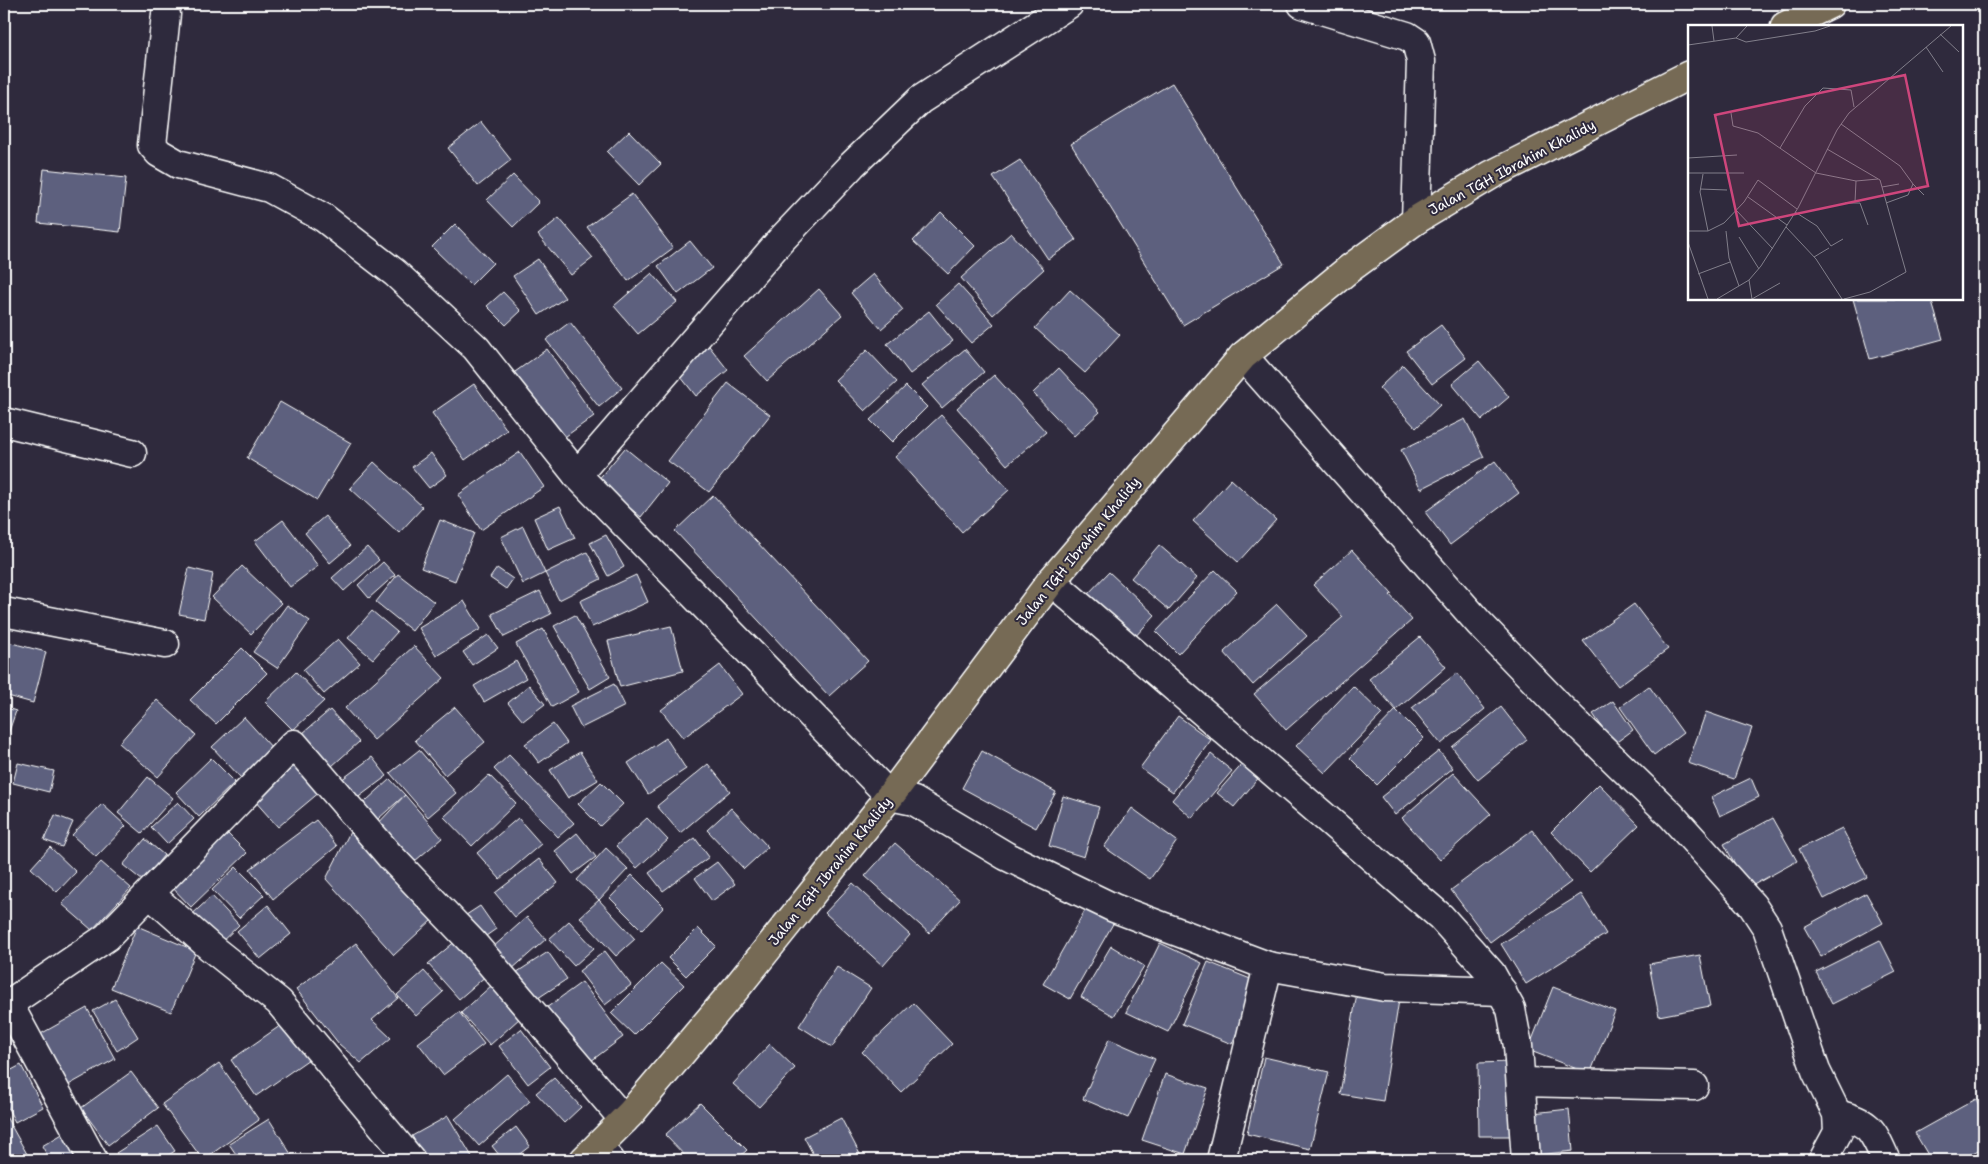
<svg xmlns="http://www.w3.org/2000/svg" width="1988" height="1164" font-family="'Shantell Sans',sans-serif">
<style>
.building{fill:#5d617e;stroke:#fff}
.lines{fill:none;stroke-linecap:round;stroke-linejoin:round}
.minor-casing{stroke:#fff;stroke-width:31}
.primary-casing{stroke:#fff;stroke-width:31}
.minor{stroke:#2f2a3d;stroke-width:28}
.primary{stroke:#766a55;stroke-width:28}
.labels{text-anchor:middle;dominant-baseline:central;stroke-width:4;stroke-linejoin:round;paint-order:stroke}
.street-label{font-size:14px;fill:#fff;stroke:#2f2a3d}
.inset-road{fill:none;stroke:#827f8b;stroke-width:1}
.view{fill:#ce467c;fill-opacity:0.15;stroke:#ce467c;stroke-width:2.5}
.inset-edge{fill:none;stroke:#fff;stroke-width:2.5}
</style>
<rect width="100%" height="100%" fill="#2f2a3d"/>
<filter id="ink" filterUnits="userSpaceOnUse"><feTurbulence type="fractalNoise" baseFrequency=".02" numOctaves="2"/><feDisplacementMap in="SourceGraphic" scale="10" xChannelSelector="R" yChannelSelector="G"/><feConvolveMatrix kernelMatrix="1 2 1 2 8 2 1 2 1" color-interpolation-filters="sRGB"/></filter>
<g filter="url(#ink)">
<g class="building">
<polygon points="1172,83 1284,264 1183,325 1071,144"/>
<polygon points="481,122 511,160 478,186 448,148"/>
<polygon points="629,131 661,164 639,185 607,152"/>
<polygon points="1020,160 1076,240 1048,259 993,177"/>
<polygon points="44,169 126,178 120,232 38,223"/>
<polygon points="513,175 539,202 513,227 487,200"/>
<polygon points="632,194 673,248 628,281 587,227"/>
<polygon points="941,212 975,246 948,274 913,241"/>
<polygon points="559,218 593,258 571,275 538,235"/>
<polygon points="455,224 493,263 471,285 432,247"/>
<polygon points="1011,233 1044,269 993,315 961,278"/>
<polygon points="690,241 712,268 678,294 658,266"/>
<polygon points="538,259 565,298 539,315 513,276"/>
<polygon points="652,273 677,302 638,334 614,306"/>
<polygon points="873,274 903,310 881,329 851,293"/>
<polygon points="958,284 994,324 971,343 936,304"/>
<polygon points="819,289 842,315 767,381 744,356"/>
<polygon points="1070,290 1120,335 1085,373 1035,328"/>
<polygon points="503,292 521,311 506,325 487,306"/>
<polygon points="1853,299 1931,299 1943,339 1870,359"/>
<polygon points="929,311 953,341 910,374 887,344"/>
<polygon points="570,322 622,388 599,407 546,340"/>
<polygon points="1441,325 1466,358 1432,384 1406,351"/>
<polygon points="706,342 728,370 696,396 673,367"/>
<polygon points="547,349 594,416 555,444 508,377"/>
<polygon points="965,349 984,372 942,408 922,385"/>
<polygon points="867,350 897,382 865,411 835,380"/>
<polygon points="1479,361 1509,397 1482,420 1452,384"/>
<polygon points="1403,365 1440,405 1416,428 1379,388"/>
<polygon points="1059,368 1100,412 1074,436 1033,393"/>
<polygon points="994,375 1046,432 1007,465 957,408"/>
<polygon points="728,383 770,415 709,492 668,461"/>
<polygon points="474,384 507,430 465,460 432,413"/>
<polygon points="906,386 927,407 892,442 870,420"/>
<polygon points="280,402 351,443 317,500 247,458"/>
<polygon points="941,415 1009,490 962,532 895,457"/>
<polygon points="1465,419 1484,457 1421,489 1401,450"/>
<polygon points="625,448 668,483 641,517 597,481"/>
<polygon points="520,452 544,487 481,530 458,495"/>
<polygon points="431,453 447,475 429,488 412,467"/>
<polygon points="1495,461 1519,493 1450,545 1425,512"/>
<polygon points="374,462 423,507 399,533 350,488"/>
<polygon points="1231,479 1276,520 1238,562 1193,521"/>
<polygon points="713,495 868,661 829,696 675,531"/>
<polygon points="560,506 575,538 548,550 534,518"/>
<polygon points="325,516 350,546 330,563 305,533"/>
<polygon points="283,520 318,566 290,587 255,541"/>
<polygon points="440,520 474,533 455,581 421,568"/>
<polygon points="523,526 545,573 523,584 501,537"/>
<polygon points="606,535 624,567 608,576 590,543"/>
<polygon points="1159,545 1197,578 1169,610 1131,578"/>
<polygon points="367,547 379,560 344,591 332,578"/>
<polygon points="1352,550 1392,594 1390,595 1412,620 1286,730 1254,694 1343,617 1313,585"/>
<polygon points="587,552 601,579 559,600 545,573"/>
<polygon points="383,562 395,575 369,598 358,585"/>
<polygon points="242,566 281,603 251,634 212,597"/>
<polygon points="189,568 213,574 204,619 179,614"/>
<polygon points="497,568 513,579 506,589 490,578"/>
<polygon points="1215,570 1237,591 1178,654 1156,632"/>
<polygon points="1109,572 1155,615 1133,639 1086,596"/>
<polygon points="398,574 434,602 412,631 376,602"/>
<polygon points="636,575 648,602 592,627 580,601"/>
<polygon points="540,591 551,614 504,637 492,614"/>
<polygon points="464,601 481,629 436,656 419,628"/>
<polygon points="1277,604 1307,636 1253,685 1224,652"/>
<polygon points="1634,604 1668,649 1618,686 1583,641"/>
<polygon points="287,605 310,621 277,668 253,652"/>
<polygon points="372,611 397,632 373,659 348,638"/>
<polygon points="575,615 610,677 590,689 554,626"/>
<polygon points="671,626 683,671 620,687 608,641"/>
<polygon points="543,629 579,692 552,707 516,644"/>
<polygon points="488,635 498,648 472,665 463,652"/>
<polygon points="1420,637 1446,667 1396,710 1369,679"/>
<polygon points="338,639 360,663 324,694 303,670"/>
<polygon points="4,641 46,652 33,703 4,695"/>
<polygon points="414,646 444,678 374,740 345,708"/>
<polygon points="242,648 267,673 216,724 190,700"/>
<polygon points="516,661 526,678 484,702 474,686"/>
<polygon points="720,665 742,694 683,738 661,710"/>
<polygon points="296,672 324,701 293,730 265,702"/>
<polygon points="1457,673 1485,709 1441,744 1412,708"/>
<polygon points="614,684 625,706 581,728 570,706"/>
<polygon points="529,685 545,704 523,721 508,703"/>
<polygon points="1353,686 1382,714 1325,773 1296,746"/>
<polygon points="1649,686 1683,733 1654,755 1620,707"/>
<polygon points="157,700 196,735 158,777 119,743"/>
<polygon points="1613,701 1633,730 1614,744 1593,714"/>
<polygon points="4,707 16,711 6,740 4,740"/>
<polygon points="455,707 485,742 445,775 415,740"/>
<polygon points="1501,707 1527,740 1478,780 1452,747"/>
<polygon points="330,710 359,742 332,766 303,733"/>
<polygon points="1396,710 1424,738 1377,785 1350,758"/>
<polygon points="1706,712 1752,728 1734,779 1688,763"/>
<polygon points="1178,716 1211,740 1173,792 1140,768"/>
<polygon points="244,717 273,749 241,778 212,747"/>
<polygon points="553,724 567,743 539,763 525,744"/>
<polygon points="666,738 686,769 648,794 628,763"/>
<polygon points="419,750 456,793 428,817 390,773"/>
<polygon points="982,751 1056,792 1036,828 962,788"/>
<polygon points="1439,751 1453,768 1395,815 1381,797"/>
<polygon points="580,752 598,780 568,798 550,770"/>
<polygon points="1211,754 1232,771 1192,818 1172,800"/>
<polygon points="509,755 574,823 558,837 494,769"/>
<polygon points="372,757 387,776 352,802 337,783"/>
<polygon points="211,758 235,782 199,817 176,792"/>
<polygon points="303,759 327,786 278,827 254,800"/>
<polygon points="1245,761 1261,775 1234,807 1217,793"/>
<polygon points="18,763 54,771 49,792 13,783"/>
<polygon points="708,764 730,791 680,833 657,806"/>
<polygon points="1453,773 1491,814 1440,860 1402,818"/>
<polygon points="489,775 516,803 472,846 444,817"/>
<polygon points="148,777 173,798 142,833 118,813"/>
<polygon points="1751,778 1759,797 1720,816 1711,797"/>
<polygon points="390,779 405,795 369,827 355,811"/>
<polygon points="601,782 623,804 600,826 578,804"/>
<polygon points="1599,784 1639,825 1590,872 1551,832"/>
<polygon points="405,795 442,838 408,867 373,829"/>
<polygon points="1063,796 1099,807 1084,857 1049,846"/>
<polygon points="178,802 194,819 167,844 151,827"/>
<polygon points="102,804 126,826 96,857 72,835"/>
<polygon points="731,808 768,847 744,869 707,830"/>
<polygon points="1132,808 1177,841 1150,879 1104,847"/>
<polygon points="55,815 73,822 62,847 44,840"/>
<polygon points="518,818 541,844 500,879 477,853"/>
<polygon points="647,818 668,840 637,868 616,846"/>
<polygon points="1773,818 1797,861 1748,888 1724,844"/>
<polygon points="316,820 337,846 273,899 250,869"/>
<polygon points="1842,828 1867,877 1824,899 1799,849"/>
<polygon points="224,830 247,853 191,907 168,883"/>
<polygon points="351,830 432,920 394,955 326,879"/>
<polygon points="1532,830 1571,882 1490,942 1451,890"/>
<polygon points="577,833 596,857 573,874 555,851"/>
<polygon points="695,838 709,857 663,891 649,873"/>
<polygon points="145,839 164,855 143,881 123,865"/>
<polygon points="895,843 960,900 929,933 865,876"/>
<polygon points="50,847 76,872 57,892 31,868"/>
<polygon points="606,848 628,869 599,900 577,880"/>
<polygon points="539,859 558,883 515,917 495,893"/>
<polygon points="101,862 131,888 92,930 62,904"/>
<polygon points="717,862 735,884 712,901 695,878"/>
<polygon points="236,867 264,895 239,918 212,890"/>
<polygon points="632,875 664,907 642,930 610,898"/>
<polygon points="853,883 910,935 883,966 825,913"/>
<polygon points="1866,893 1883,923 1821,957 1804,927"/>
<polygon points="1581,894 1606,934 1526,984 1501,944"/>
<polygon points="212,896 239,925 215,948 187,919"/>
<polygon points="599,900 635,939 616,956 580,917"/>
<polygon points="268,905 291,934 260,959 237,931"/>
<polygon points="480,906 496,929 476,943 460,919"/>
<polygon points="1087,907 1114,922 1070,999 1043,984"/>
<polygon points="527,917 546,939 511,970 492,948"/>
<polygon points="569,921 594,948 574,966 549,939"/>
<polygon points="137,926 196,951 171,1012 111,988"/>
<polygon points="698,928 716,946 686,976 668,958"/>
<polygon points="457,940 487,975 459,999 428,964"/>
<polygon points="1880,940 1896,972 1832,1004 1816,972"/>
<polygon points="356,943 398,998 372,1020 391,1038 361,1063 339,1044 296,989"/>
<polygon points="1160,943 1202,963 1168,1032 1126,1012"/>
<polygon points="1111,946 1144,966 1114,1016 1081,997"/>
<polygon points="605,951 631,985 605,1005 579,971"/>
<polygon points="548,952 567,979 529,1004 511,976"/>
<polygon points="1700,955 1710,1006 1659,1016 1649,964"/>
<polygon points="1208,962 1258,982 1232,1044 1182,1024"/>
<polygon points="661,963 684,985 634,1035 611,1013"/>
<polygon points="837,967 871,988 832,1047 799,1026"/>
<polygon points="424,971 443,992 416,1016 397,995"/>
<polygon points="582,982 623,1037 587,1064 546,1008"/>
<polygon points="492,985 520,1018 490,1045 461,1013"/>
<polygon points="1553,987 1615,1011 1590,1074 1528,1050"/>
<polygon points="1357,993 1399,1000 1383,1101 1340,1094"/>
<polygon points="115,999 138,1037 117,1051 93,1011"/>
<polygon points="913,1003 952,1044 901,1092 862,1052"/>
<polygon points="87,1008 115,1059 65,1087 37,1036"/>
<polygon points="459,1012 484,1044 443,1075 418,1043"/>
<polygon points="287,1021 312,1057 256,1096 231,1060"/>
<polygon points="521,1029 550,1067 528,1084 499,1046"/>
<polygon points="1109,1039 1155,1059 1128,1118 1083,1099"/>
<polygon points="770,1044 795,1068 759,1107 733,1084"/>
<polygon points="1264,1057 1329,1072 1310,1149 1247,1134"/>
<polygon points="1509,1062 1511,1136 1479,1136 1478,1063"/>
<polygon points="219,1063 259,1120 203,1160 162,1104"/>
<polygon points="21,1065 43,1107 15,1122 4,1101 4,1074"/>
<polygon points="131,1072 158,1108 108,1145 81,1108"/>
<polygon points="507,1074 530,1101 479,1146 455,1119"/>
<polygon points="1165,1074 1208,1088 1185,1154 1142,1140"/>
<polygon points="554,1078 581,1107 564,1123 536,1093"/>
<polygon points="1976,1099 1984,1115 1984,1147 1960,1160 1931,1160 1915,1133"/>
<polygon points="700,1103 747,1150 736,1160 689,1160 665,1135"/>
<polygon points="1569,1109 1573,1151 1538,1155 1533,1113"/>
<polygon points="4,1113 27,1154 16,1160 4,1160"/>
<polygon points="448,1116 474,1160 426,1160 412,1136"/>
<polygon points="841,1118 863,1160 816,1160 804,1137"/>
<polygon points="269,1119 294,1159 240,1160 229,1144"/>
<polygon points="158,1126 175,1151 161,1160 121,1160 116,1153"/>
<polygon points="516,1127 530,1146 512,1160 503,1160 492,1146"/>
<polygon points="64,1133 81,1160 50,1160 42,1146"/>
<polygon points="392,1150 397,1160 373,1160"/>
<polygon points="1619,1157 1620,1160 1585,1160"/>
</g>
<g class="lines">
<defs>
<g id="minor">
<polyline points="1302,4 1407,36 1416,42 1421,61 1416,220"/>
<polyline points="166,14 152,145 159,153 178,164 269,188 324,218 395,273 476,348 577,475 890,796 914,801 1006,856 1114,908 1268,966 1385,987 1502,991"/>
<polyline points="1243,356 1479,623 1558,705 1671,815 1752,905 1767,928 1816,1071 1837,1114 1838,1132 1823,1160"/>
<polyline points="4,422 132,453"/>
<polyline points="577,475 780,241 852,165 920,100 1069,4"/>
<polyline points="1051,581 1441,917 1491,973 1511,1009 1518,1046 1526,1160"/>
<polyline points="4,612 165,644"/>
<polyline points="150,894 210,947 279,1002 411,1160"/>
<polyline points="8,1003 93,1160"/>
<polyline points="4,1007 107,937 294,744 390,856 473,943 624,1120"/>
<polyline points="1521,1082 1694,1086"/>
<path d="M1837,1114c34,9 35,15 49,46"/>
<polyline points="597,1148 610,1160"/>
<polyline points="1221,1160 1268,966"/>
</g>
<g id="primary">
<polyline points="1785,26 1830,4"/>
<polyline points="584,1160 631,1113 737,987 890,796 1051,581 1243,356 1349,269 1416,220 1491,175 1689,75"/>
</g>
</defs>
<use href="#minor" class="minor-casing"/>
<use href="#primary" class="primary-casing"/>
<use href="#minor" class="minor"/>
<use href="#primary" class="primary"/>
</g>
</g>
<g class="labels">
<g class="street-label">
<text transform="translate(1512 167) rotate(-28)">Jalan TGH Ibrahim Khalidy</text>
<text transform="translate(1078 551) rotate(-51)">Jalan TGH Ibrahim Khalidy</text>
<text transform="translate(830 871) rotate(-51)">Jalan TGH Ibrahim Khalidy</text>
</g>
</g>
<g transform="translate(1688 25)">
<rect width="275" height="275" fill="#2f2a3d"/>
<path class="inset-road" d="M24,1l2,15M252,9l19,18M48,13l10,4 69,-11 15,-5M0,20l48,-7 11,-12M238,22l17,25M43,88l2,13 25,7 58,40 40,8 22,-2M153,99l59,42 13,18 -5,11 -22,8M92,123l25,-42 18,-18 28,2 3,17M139,124l53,31 26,92 -36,20 -26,7M0,133l49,-3M0,148h56M15,149l-3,18 8,39M225,159l11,11M194,162l17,-3M12,164l27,1M60,172l39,28M167,177l1,-21M157,178h15l8,22M48,185l37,39M107,187l22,14 14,20 12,-7M98,202l30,32 26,40M0,206h20l16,-8 20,-21 14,-22 39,29M38,206l3,27 10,28M51,212l20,32M0,217l20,57M126,232l15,-9M10,249l32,-12M61,255l3,19M29,274l32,-19 12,-14 37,-58 39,-78 12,-17 102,-87M64,274l28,-16"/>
<path class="view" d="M217,50l23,111 -189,40 -24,-111z"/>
<rect width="275" height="275" class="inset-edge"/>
</g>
<rect width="1988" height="1164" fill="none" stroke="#2f2a3d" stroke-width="20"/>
<rect x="10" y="10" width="1968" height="1144" fill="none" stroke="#fff" stroke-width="2" filter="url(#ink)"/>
</svg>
